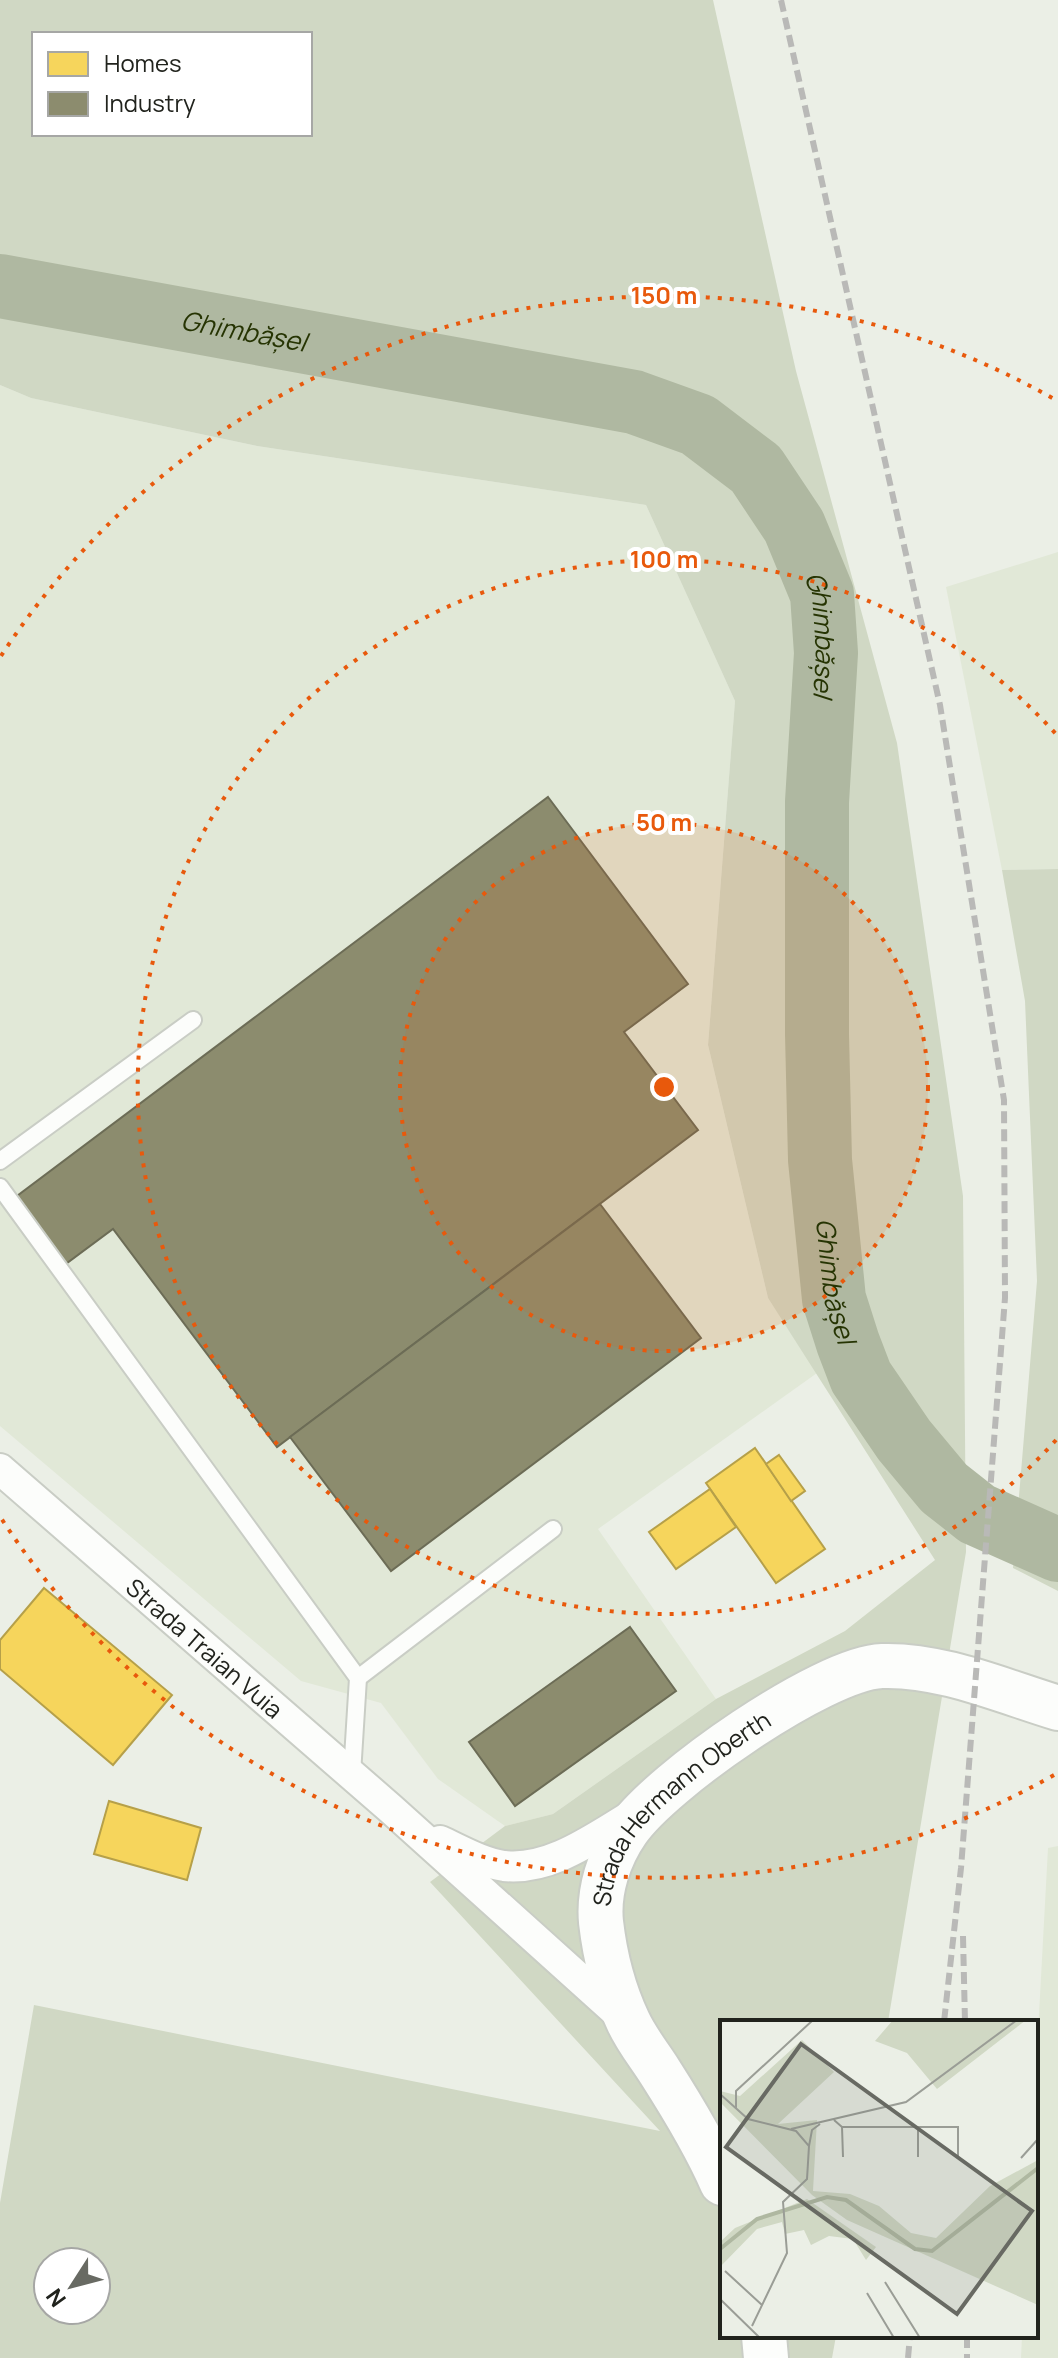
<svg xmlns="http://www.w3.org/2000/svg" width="1058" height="2358" font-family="Manrope,sans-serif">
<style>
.built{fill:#e1e8d7}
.green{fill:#d0d8c4;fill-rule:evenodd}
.homes{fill:#f6d55c;stroke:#b6a049;stroke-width:2}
.industry{fill:#8c8c6e;stroke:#6c6c56;stroke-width:2}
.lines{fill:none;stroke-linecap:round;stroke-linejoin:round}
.river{stroke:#afb8a1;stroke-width:64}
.lane-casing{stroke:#c9cdc5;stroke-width:20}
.street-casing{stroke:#c9cdc5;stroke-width:34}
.secondary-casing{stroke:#c9cdc5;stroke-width:48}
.lane{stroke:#fcfdfb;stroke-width:16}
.street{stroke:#fcfdfb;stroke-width:30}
.secondary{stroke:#fcfdfb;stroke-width:44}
.rail{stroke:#b9b9b7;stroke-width:6;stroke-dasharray:12 6;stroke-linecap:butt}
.ring{fill:none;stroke:#e8590c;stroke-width:4;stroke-dasharray:4 8}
.labels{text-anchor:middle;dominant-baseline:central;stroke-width:8;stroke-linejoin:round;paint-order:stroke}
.street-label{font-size:24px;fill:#21231d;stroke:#fff}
.water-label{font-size:26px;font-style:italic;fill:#263403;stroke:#fff}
.inset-river{fill:none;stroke:#afb8a1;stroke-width:4}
.inset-road{fill:none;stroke:#9a9d96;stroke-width:2}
.view{fill:#686a63;fill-opacity:0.15;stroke:#686a63;stroke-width:4}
.inset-edge{fill:none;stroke:#21231d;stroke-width:4}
.centre{fill:#e8590c;stroke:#fff;stroke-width:4}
.ring-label{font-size:24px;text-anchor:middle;font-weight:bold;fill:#e8590c;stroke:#fff;stroke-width:8;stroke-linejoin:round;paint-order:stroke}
</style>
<rect width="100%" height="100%" fill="#ebefe6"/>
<g class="built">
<polygon points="0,385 31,398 257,446 646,505 735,701 708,1045 768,1298 817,1373 598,1529 716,1699 553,1814 505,1826 438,1779 381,1703 301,1681 0,1426"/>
<polygon points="1058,552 1058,869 1002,870 946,587"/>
<polygon points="1058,1846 1058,2358 1021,2358 1022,2336 1036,2336 1036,2070 1048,1848"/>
</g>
<g class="green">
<path d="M0,0h713l83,371 101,372 66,453 3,356 -78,470h-166v314h114l-4,22h-832v-155l34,-198 626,126 -230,-249 75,-56 48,-12 163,-115 129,-68 90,-71 -167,-262 -60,-253 27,-344 -89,-196 -389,-59 -226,-48 -31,-13zM34,34h276v100h-276zM48,2262h48v48h-48z"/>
<polygon points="1058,869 1058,1591 1013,1568 1037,1281 1025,1001 1002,870"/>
</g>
<g class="homes">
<polygon points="755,1448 825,1549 776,1583 706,1483"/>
<polygon points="779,1455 805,1491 791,1501 766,1464"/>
<polygon points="710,1489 736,1527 676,1569 649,1532"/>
<polygon points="44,1588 172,1695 113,1765 0,1669 0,1640"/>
<polygon points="109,1801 201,1828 187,1880 94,1854"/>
</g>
<g class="industry">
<polygon points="548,797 688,984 624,1032 698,1130 277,1447 113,1229 63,1266 13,1199"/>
<polygon points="600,1204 701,1338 391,1571 290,1437"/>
<polygon points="630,1627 676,1691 515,1806 469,1742"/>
</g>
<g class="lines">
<path class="river" id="s1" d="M0,286l634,116 64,23 58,44 38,57 28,68 4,59 -9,149v232l3,126 14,139 14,44 13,34 43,63 40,48 33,26 81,36"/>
<defs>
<g id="lane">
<polyline points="0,1161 193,1020"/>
<polyline points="0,1187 358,1678 352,1774"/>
<polyline points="358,1678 553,1529"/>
</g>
<g id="street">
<path id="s2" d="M0,1469l391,340 230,207"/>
<path d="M440,1841c20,9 42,22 64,25 46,5 90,-28 127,-50"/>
</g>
<g id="secondary">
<path id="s3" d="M722,2183c-17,-39 -39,-75 -62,-111 -10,-16 -24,-33 -32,-51 -15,-32 -23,-64 -27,-99 -3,-31 8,-65 26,-91 33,-49 196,-163 255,-165 59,-2 120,25 176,42"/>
<polyline points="764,2336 766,2358"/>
</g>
</defs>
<use href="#lane" class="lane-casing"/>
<use href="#street" class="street-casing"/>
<use href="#secondary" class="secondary-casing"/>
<use href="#lane" class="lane"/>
<use href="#street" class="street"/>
<use href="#secondary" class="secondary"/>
<g class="rail">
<polyline points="781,0 940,705 1004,1100 1005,1298 961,1868 944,2022"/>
<polyline points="963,1936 965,2022"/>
<polyline points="967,2336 967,2358"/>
<polyline points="908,2358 910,2336"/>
</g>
</g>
<circle cx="664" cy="1087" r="264" fill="#e8590c" fill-opacity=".12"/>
<g class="ring">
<circle cx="664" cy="1087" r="264"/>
<path d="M1056 1440A527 527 0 1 1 1056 734"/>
<path d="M1054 1775A791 791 0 0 1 1 1518M1 656A791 791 0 0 1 1054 399"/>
</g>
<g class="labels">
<g class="street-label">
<text stroke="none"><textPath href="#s2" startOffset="272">Strada Traian Vuia</textPath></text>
<text stroke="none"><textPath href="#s3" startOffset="438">Strada Hermann Oberth</textPath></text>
</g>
<g class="water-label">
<text stroke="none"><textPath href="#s1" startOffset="248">Ghimbășel</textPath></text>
<text stroke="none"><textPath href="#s1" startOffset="968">Ghimbășel</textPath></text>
<text stroke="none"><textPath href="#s1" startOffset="1616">Ghimbășel</textPath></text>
</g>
</g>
<g transform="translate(720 2020)">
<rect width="318" height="318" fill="#ebefe6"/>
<path d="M173,0h133l-89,69 -30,-36 -32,-12zM82,20l32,32 -56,52 39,-4 -4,71 37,3 29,12 32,27 25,5 54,-52 48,-26v145l-191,-85 -35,-25 -92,-93v-11l20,5zM87,179l69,48 -10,13 -13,-21 -24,-3 -18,9 -7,-15 -19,4 -3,-12 -25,7 -37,38v-25l15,-14z" fill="#d0d8c4"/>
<path class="inset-river" d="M0,229l37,-30 70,-22 19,3 69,49 17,2 106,-83"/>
<path class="inset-road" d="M0,74l28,25 48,12 13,15 -2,33 -24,23 4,51 -35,73M16,89v-18l77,-71M114,100l8,7h116v30M122,107l1,30M198,107v30M71,109l115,-27 111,-82M89,126l3,-16 8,-6M301,138l17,-19M5,251l37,34M165,262l35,56M147,273l27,45M0,279l40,39"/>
<path class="view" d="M81,24l231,167 -75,103 -231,-167z"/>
<rect width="318" height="318" class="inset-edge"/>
</g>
<circle cx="664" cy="1087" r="12" class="centre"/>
<g class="ring-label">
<text x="664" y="304">150 m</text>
<text x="664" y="568">100 m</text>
<text x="664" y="831">50 m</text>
</g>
<rect x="32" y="32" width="280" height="104" fill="#ffffff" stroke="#a6a7a5" stroke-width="2"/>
<rect x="48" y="52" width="40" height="24" fill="#f6d55c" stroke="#a6a7a5" stroke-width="2"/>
<text x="104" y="72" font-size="24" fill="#21231d">Homes</text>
<rect x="48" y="92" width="40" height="24" fill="#8c8c6e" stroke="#a6a7a5" stroke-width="2"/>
<text x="104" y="112" font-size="24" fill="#21231d">Industry</text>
<g transform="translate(72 2286) rotate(234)"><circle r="38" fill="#ffffff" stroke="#a6a7a5" stroke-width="2"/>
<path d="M0-6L14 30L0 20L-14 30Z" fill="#686a63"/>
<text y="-12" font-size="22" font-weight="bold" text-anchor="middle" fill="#21231d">N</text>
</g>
</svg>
